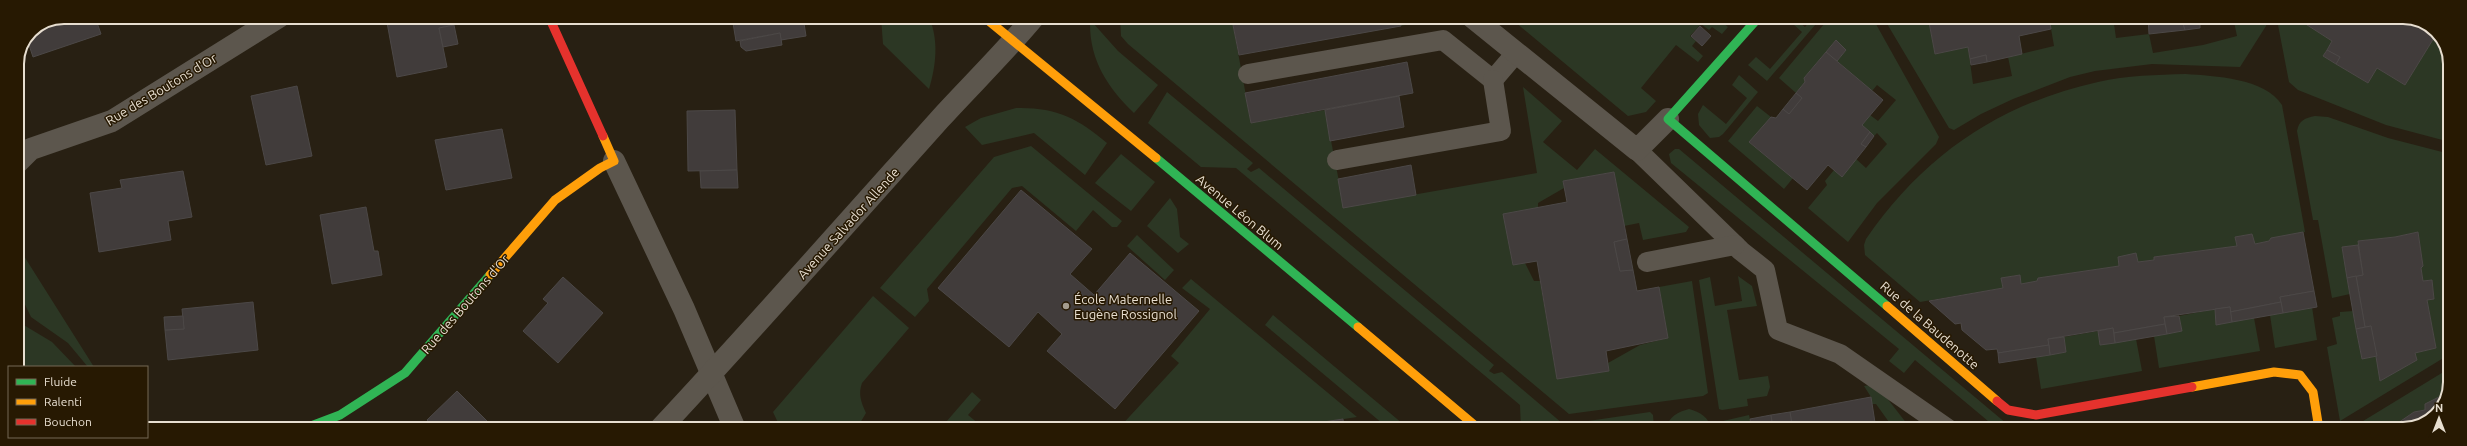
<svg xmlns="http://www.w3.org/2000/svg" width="2467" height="446" font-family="Ubuntu,sans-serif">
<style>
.green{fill:#2c3724}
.building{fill:#413c3b;stroke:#4c4847}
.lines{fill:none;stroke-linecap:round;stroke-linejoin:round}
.lane{stroke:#5c564d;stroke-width:20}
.street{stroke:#5c564d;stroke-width:22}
.fast{stroke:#30b455;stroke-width:9}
.slow{stroke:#ff9f0a;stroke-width:9}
.jam{stroke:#e5322d;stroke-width:9}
.poi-dot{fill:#a49c8e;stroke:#271902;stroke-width:1.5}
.labels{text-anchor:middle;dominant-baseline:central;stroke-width:3;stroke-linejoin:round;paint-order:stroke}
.street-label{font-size:13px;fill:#e7ded0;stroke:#271902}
.poi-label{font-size:13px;fill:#e7ded0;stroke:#271902;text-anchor:start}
.rim{fill:none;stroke:#e7ded0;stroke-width:2}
</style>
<rect width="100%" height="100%" fill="#282013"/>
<g class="green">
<path d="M881,17h48c10,24 7,48 0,72l-46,-45z"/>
<polygon points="1120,17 1275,17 1233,25 1251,123 1325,110 1344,207 1537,173 1523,87 1562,121 1543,142 1577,170 1595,149 1689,227 1686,232 1643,240 1639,223 1624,226 1614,172 1563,181 1564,188 1538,203 1538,208 1504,214 1513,265 1525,263 1534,281 1540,281 1557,379 1609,371 1608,363 1640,345 1668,338 1659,287 1692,281 1708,393 1703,396 1569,414 1128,44 1121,36"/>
<polygon points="1399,17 1438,17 1443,21 1425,20 1401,26"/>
<polygon points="1509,17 1716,17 1728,27 1722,34 1712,27 1709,30 1701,24 1690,36 1696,41 1692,46 1703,56 1698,62 1676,45 1641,88 1656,101 1646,112 1628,116"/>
<polygon points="1785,17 1793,17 1805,27 1814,17 1822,17 1767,81 1748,65 1756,57 1770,69 1802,32"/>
<polygon points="1830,17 1872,17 1939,137 1936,144 1877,203 1848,242 1808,208 1827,185 1825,181 1834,170 1842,176 1856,159 1866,168 1887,144 1877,133 1874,136 1862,125 1870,115 1878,121 1896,100 1877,85 1872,91 1837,61 1846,50 1836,40 1804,78 1805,82 1796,93 1779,78"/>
<polygon points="1883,17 1928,17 1935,54 1968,47 1973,84 2012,76 2008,57 2054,46 2049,17 2113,17 2116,38 2149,34 2153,53 2203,45 2237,36 2233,17 2268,17 2266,26 2240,67 2152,64 2095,71 2070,77 2013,99 1981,114 1954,130 1949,128"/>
<polygon points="2281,17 2307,17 2304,23 2332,41 2323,56 2368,83 2377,68 2405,85 2437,33 2450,58 2450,142 2386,125 2298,90 2289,82 2278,25"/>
<path d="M1093,23l25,28 40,34 -24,28c-26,-25 -44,-52 -44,-89z"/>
<path d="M2186,74c28,2 79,4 96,31l23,127 -34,6 -2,3 -14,3 -3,-10 -17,3 2,9 -83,11v3l-16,2 -2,-8 -18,3 1,9 -81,12 -1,3 -16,3 -2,-9 -18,3 2,10 -83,14 -55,-47 -1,-10 2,-6c58,-84 133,-135 232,-157 29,-7 59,-7 88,-8z"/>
<polygon points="1739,75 1758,92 1723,134 1719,137 1710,138 1699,125 1698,114 1703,105 1726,124 1747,98 1732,85"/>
<polygon points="1167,92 1253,163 1247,169 1251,172 1259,168 1494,365 1489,371 1494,374 1502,372 1569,429 1521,429 1520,405 1236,168 1201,167 1148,123"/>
<polygon points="1757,106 1771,117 1750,143 1793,178 1784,189 1728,141"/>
<path d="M1016,108c39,-1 62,10 91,35l-22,32 -51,-42 -52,12 -17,-18 16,-9z"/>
<path d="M2315,116l13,1 60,21 62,16v200l-110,67 -13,-74 10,-3 -5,-26 8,-2v-4l13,-1 9,48 15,-3 4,24 36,-20 -2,-7 21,-5 -9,-48 7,-2 -2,-18 -9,1 -2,-13 2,-2 -5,-34 -23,5 -37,4v4l-16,2 8,47 -18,4 -14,-78h-5l-16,-89c2,-11 8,-13 18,-15z"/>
<polygon points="1031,146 1122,221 1117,227 1112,227 1093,210 1076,231 1022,186 1012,188 927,289 929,301 915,317 880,288 994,157"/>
<polygon points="1675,149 1679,149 2013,429 1980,429 1988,421 1915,360 1904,373 1889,361 1899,349 1671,163 1669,154"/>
<polygon points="1121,154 1155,182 1131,211 1095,183"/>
<polygon points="1170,198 1177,209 1180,237 1189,244 1178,253 1147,226"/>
<polygon points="1137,235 1174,270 1165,280 1127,246"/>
<polygon points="17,245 94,367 88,367 68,343 31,317 17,288"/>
<polygon points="1738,276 1752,286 1757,306 1727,310 1739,380 1768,376 1770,387 1767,396 1747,399 1748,406 1722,410 1719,409 1699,280 1710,277 1715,306 1742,301"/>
<polygon points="1191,279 1357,417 1280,429 1118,429 1179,363 1171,356 1210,309 1182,288"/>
<path d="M873,296l36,32 -47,55c-4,11 -1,19 4,30l-6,10 -17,6h-62l-8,-17z"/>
<polygon points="2312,307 2317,340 2275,348 2270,315"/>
<polygon points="2215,309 2216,324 2254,318 2260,351 2159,368 2154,336 2182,331 2179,316"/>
<polygon points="1273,315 1409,429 1389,429 1265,325"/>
<polygon points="17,321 52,342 76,367 17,367"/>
<polygon points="2098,331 2100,345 2136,339 2142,371 2041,389 2036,357 2066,352 2064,337"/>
<path d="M2450,368c0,28 -1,24 -25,36v6l-11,2 -25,17h-39z"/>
<polygon points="1876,384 1911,429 1894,429 1876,404 1872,404 1871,397 1864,386"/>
<polygon points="972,392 981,400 968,415 985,429 940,429"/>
<path d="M1689,409c11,3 20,8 22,20h-45c3,-13 12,-17 23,-20z"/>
<polygon points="1650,412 1653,415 1654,429 1588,429 1581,422"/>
<polygon points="1749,415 1752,429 1723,429 1723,421"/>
</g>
<g class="building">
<polygon points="64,17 95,17 101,34 33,57 27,39 31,31"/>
<polygon points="386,17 453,17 454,25 439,28 447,67 397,77"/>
<polygon points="732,17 803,17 806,36 781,40 780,33 736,41"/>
<polygon points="1275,17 1399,17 1401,26 1239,55 1233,25"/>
<polygon points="1928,17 2049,17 2051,29 2019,36 2022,54 1987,62 1986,55 1970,59 1968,47 1935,54"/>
<polygon points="2148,17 2199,17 2200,21 2183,23 2185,30 2149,34"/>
<polygon points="2307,17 2410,17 2437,33 2405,85 2377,68 2368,83 2336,64 2340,57 2327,50 2332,41 2304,23"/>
<polygon points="2200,21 2200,28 2185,30 2183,23"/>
<polygon points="454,25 458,44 443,47 439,28"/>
<polygon points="1700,26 1711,36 1702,46 1691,36"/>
<polygon points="780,33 782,45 746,51 741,47 740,41"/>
<polygon points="1836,40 1846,50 1837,61 1826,52"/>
<polygon points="2327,50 2340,57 2336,64 2323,56"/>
<polygon points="1826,52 1883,100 1862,125 1870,132 1861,144 1866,147 1842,177 1828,165 1807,190 1749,142 1771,117 1776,118 1783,109 1789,114 1802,98 1796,93 1805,82 1804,78"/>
<polygon points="1986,55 1987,62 1971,65 1970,59"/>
<polygon points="1407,62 1413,93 1251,123 1245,93"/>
<polygon points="297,86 312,156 266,165 251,96"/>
<polygon points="1796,93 1802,98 1789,114 1783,109"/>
<polygon points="1399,96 1404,127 1330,141 1325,110"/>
<polygon points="735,110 737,170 688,171 687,111"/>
<polygon points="502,129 512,178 446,190 435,140"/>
<polygon points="1870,132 1874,136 1866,147 1861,144"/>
<polygon points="1411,165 1416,195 1343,208 1338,179"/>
<polygon points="737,170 738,188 701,188 700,171"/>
<polygon points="183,171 192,217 168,221 171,240 99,252 90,193 122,188 120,180"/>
<polygon points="1614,172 1627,239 1614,242 1620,271 1633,270 1637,291 1659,287 1668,338 1606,351 1609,371 1557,379 1537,261 1513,265 1503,214 1567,202 1563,181"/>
<polygon points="1021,190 1092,249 1070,274 1094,295 1130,253 1199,311 1115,409 1047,351 1062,334 1038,312 1009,347 938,288"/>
<polygon points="366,207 374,251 378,251 382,275 332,284 320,215"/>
<polygon points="2303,232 2314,291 2280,297 2281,302 2230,312 2230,307 2164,317 2165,324 2114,333 2113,328 2048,339 2049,345 1998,353 1997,349 1986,350 1962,330 1961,323 1955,324 1929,301 2003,288 2001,278 2020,275 2021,284 2037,281 2038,278 2119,266 2118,257 2136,253 2138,262 2154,260 2154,257 2237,246 2235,237 2252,234 2255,244 2269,241 2271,238"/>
<polygon points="2418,232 2423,266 2421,268 2423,281 2432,280 2434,299 2427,300 2436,348 2415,353 2417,360 2380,381 2371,326 2365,327 2356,276 2363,275 2358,241 2395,237"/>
<polygon points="1627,239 1633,270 1620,271 1614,242"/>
<polygon points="2358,245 2363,275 2347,278 2342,247"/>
<polygon points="2356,276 2365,327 2356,329 2347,278"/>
<polygon points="563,277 603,313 558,363 523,331 548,303 543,299"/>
<polygon points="2314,291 2317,307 2283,313 2280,297"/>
<polygon points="253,302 258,350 168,360 165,330 184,329 182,309"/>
<polygon points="2281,302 2283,313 2232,322 2230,312"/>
<polygon points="2230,307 2232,322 2216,325 2215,309"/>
<polygon points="183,316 184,329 165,330 164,317"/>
<polygon points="2179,316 2182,331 2167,334 2164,317"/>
<polygon points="2165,324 2167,334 2115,343 2114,333"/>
<polygon points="2371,326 2377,356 2362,359 2356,329"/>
<polygon points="2113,328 2115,343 2100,345 2098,331"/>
<polygon points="2064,337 2066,352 2050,355 2048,339"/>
<polygon points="2049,345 2050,355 1999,363 1998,353"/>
<polygon points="457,391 493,427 491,429 428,429 432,425 427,420"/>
<polygon points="2447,393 2434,417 2403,429 2389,429 2414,412 2425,410 2425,404"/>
<polygon points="1871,397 1876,429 1752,429 1750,419 1771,415 1773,428 1792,425 1790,412"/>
<polygon points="1790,412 1792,425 1773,428 1771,415"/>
<polygon points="1343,419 1344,429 1305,429 1304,425"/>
</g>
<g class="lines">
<g class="lane">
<polyline points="1248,74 1443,40 1493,80 1516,53"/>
<polyline points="1637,150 1741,251 1765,270 1778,330 1840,354 1948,429"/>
<polyline points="1337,160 1501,131 1493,80"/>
<polyline points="1647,262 1735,245"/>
</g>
<g class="street">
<polyline points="1472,17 1637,150 1668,119"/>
<polyline points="614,161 684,309 735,429"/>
<polyline points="17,163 31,149 112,121 279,17"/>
<path d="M660,429c95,-102 187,-206 280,-310 31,-34 64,-66 94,-102"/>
</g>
<g class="fast">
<polyline points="1759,17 1668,119 1887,306"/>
<polyline points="1156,158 1358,327"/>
<polyline points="303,429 340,415 405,373 490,275"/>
</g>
<g class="slow">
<polyline points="984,17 1156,158"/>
<polyline points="490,275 555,200 600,168 614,161 603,136"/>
<polyline points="1887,306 1997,401"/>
<polyline points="1358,327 1479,429"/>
<polyline points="2192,387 2274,372 2300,375 2313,392 2319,429"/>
</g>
<g class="jam">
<polyline points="549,17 603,136"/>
<polyline points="1997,401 2008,410 2036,415 2192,387"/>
</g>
</g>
<circle class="poi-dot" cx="1066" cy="306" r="4"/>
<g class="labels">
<g class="street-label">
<text transform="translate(161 89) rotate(-31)">Rue des Boutons d'Or</text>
<text transform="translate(1240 212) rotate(40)">Avenue Léon Blum</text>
<text transform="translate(848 223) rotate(-48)">Avenue Salvador Allende</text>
<text transform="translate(465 304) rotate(-49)">Rue des Boutons d'Or</text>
<text transform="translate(1930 325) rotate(41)">Rue de la Baudenotte</text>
</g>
<g class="poi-label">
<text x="1074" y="299">École Maternelle<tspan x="1074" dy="15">Eugène Rossignol</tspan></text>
</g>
</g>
<path d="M0 0H2467V446H0ZM64 24H2403A40 40 0 0 1 2443 64V382A40 40 0 0 1 2403 422H64A40 40 0 0 1 24 382V64A40 40 0 0 1 64 24Z" fill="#271902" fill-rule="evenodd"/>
<path class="rim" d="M64 24H2403A40 40 0 0 1 2443 64V382A40 40 0 0 1 2403 422H64A40 40 0 0 1 24 382V64A40 40 0 0 1 64 24Z"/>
<rect x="8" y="366" width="140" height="72" fill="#271902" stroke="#746854"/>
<rect x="16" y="379" width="20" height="6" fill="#30b455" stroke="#746854"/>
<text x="44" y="386" font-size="12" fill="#e7ded0">Fluide</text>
<rect x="16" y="399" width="20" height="6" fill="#ff9f0a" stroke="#746854"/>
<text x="44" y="406" font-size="12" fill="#e7ded0">Ralenti</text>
<rect x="16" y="419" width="20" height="6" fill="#e5322d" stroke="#746854"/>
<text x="44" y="426" font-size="12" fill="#e7ded0">Bouchon</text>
<g transform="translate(2439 418)" stroke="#271902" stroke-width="3" paint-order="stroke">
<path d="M0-3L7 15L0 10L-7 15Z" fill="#e7ded0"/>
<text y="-6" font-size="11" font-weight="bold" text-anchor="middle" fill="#e7ded0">N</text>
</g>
</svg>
